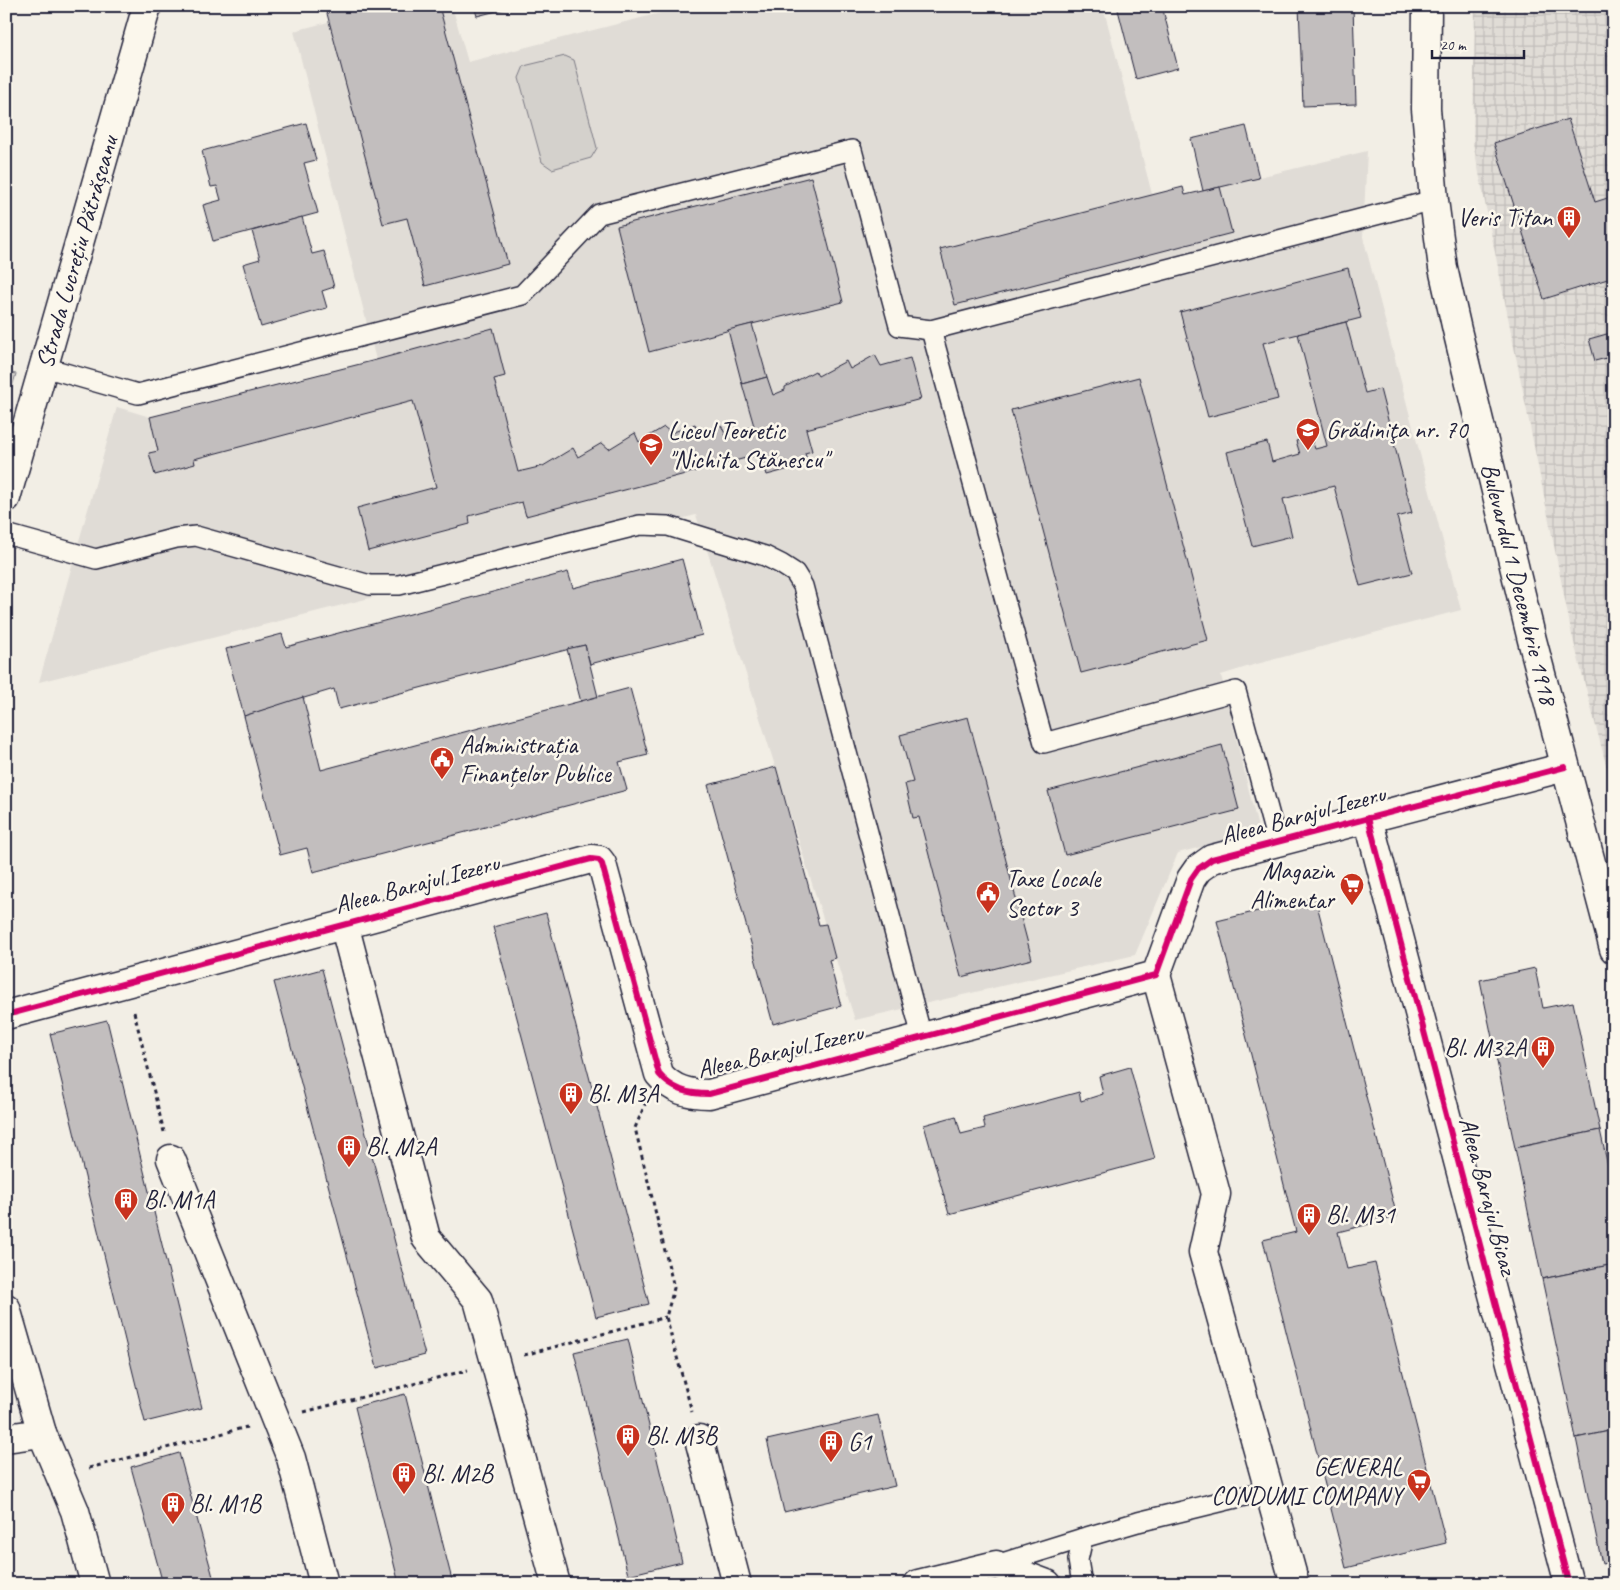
<svg xmlns="http://www.w3.org/2000/svg" width="1620" height="1590" font-family="Caveat,sans-serif">
<style>
.built{fill:#e0dcd6}
.industrial{fill:url(#industrial-grid)}
.park{fill:#d4d1cc;stroke:#7b7a84}
.building{fill:#c2bebe;stroke:#22223b}
.lines{fill:none;stroke-linecap:round;stroke-linejoin:round}
.service-casing{stroke:#22223b;stroke-width:22}
.minor-casing{stroke:#22223b;stroke-width:31}
.secondary-casing{stroke:#22223b;stroke-width:31}
.path{stroke:#22223b;stroke-width:3;stroke-dasharray:4 4;stroke-linecap:butt}
.service{stroke:#fbf7ec;stroke-width:19}
.minor{stroke:#fbf7ec;stroke-width:28}
.secondary{stroke:#fbf7ec;stroke-width:28}
.cycleway-casing{stroke:#fbf7ec;stroke-width:9}
.cycleway{stroke:#d6006c;stroke-width:6}
.labels{text-anchor:middle;dominant-baseline:central;stroke-width:5;stroke-linejoin:round;paint-order:stroke}
.poi-label{font-size:25px;fill:#22223b;stroke:#fbf7ec;text-anchor:start}
.street-label{font-size:25px;fill:#22223b;stroke:#fbf7ec}
</style>
<defs>
<pattern id="industrial-grid" width="8" height="8" patternUnits="userSpaceOnUse" patternTransform="scale(1.25)"><rect width="8" height="8" fill="#e0dcd6"/><path d="M0 4h8M4 0v8" fill="none" stroke="#c0bcb9"/></pattern>
</defs>
<rect width="100%" height="100%" fill="#f2eee5"/>
<filter id="ink" filterUnits="userSpaceOnUse"><feTurbulence type="fractalNoise" baseFrequency=".02" numOctaves="2"/><feDisplacementMap in="SourceGraphic" scale="10" xChannelSelector="R" yChannelSelector="G"/><feConvolveMatrix kernelMatrix="1 2 1 2 8 2 1 2 1" color-interpolation-filters="sRGB"/></filter>
<g filter="url(#ink)">
<polygon class="built" points="389,6 452,6 468,62 688,6 1103,6 1152,194 1183,187 1185,195 1367,151 1363,237 1461,610 1253,665 1221,675 1259,832 1178,853 1135,955 855,1020 696,515 39,682 117,407 150,417 376,360 294,31"/>
<polygon class="industrial" points="1475,6 1614,6 1614,795 1572,635 1473,143"/>
<g class="park">
<polygon points="565,56 574,60 597,148 591,158 552,169 542,162 519,78 524,66"/>
<polygon points="6,372 16,374 6,406"/>
</g>
<g class="building">
<polygon points="325,6 439,6 508,264 425,286 407,218 383,224"/>
<polygon points="474,6 516,6 477,16"/>
<polygon points="1117,6 1162,6 1178,68 1136,79"/>
<polygon points="1299,6 1353,6 1356,104 1303,106"/>
<polygon points="1568,119 1595,202 1614,196 1614,277 1544,299 1494,143"/>
<polygon points="306,123 316,160 304,163 318,213 213,241 203,205 221,200 217,186 211,187 202,151"/>
<polygon points="1246,126 1259,178 1203,191 1191,139"/>
<polygon points="811,177 843,302 752,324 649,352 617,226"/>
<polygon points="1183,187 1185,195 1220,187 1232,233 955,305 940,249"/>
<polygon points="302,217 312,254 324,251 334,287 322,291 327,308 261,327 243,264 260,259 252,231"/>
<polygon points="1348,268 1361,318 1263,343 1278,399 1208,417 1180,312"/>
<polygon points="1346,322 1365,393 1380,389 1412,513 1397,517 1412,573 1360,586 1334,486 1283,499 1292,536 1252,546 1227,452 1267,442 1272,462 1300,454 1296,441 1311,437 1315,449 1327,446 1298,334"/>
<polygon points="752,324 767,377 742,384 728,330"/>
<polygon points="493,328 505,376 494,379 518,472 543,466 573,448 578,457 602,443 609,449 635,433 639,442 664,427 671,433 695,424 698,433 721,425 726,436 754,426 742,384 767,377 773,395 785,390 785,387 815,371 818,376 846,361 850,369 875,355 881,366 910,358 921,399 806,429 812,451 805,453 808,464 767,475 761,454 526,516 522,502 469,516 470,524 368,551 357,508 436,487 413,401 194,459 195,464 155,475 149,453 158,451 150,417 376,360"/>
<polygon points="1614,332 1614,356 1595,361 1589,339"/>
<polygon points="1139,377 1208,640 1081,673 1011,410"/>
<polygon points="682,559 702,635 590,664 585,645 339,709 334,689 244,716 226,649 282,634 286,647 568,572 573,588"/>
<polygon points="585,645 598,697 581,702 567,649"/>
<polygon points="630,688 648,755 619,762 627,790 313,872 307,848 280,855 244,716 303,697 321,770"/>
<polygon points="968,717 1032,959 961,977 919,817 913,818 905,784 913,782 900,735"/>
<polygon points="1222,745 1239,810 1065,855 1048,791"/>
<polygon points="776,767 819,925 826,924 835,958 829,960 841,1006 773,1024 708,785"/>
<polygon points="1315,897 1397,1217 1338,1232 1347,1269 1375,1263 1446,1543 1346,1568 1263,1240 1296,1232 1217,921"/>
<polygon points="546,913 649,1304 596,1317 493,927"/>
<polygon points="1535,968 1543,1008 1573,1002 1600,1130 1515,1148 1480,980"/>
<polygon points="322,969 425,1355 377,1368 274,982"/>
<polygon points="107,1020 202,1408 145,1422 50,1034"/>
<polygon points="1130,1067 1155,1159 949,1214 924,1125 956,1116 961,1134 985,1128 983,1118 1079,1092 1081,1101 1103,1094 1099,1076"/>
<polygon points="1600,1130 1614,1194 1614,1264 1542,1279 1515,1148"/>
<polygon points="1614,1264 1614,1430 1576,1438 1542,1279"/>
<polygon points="628,1339 682,1562 628,1575 574,1352"/>
<polygon points="405,1394 453,1584 399,1584 355,1407"/>
<polygon points="878,1415 895,1486 784,1512 767,1440"/>
<polygon points="1614,1430 1614,1561 1602,1564 1576,1438"/>
<polygon points="179,1453 215,1584 163,1584 131,1467"/>
</g>
<g class="lines">
<defs>
<g id="service">
<polyline points="931,330 1044,743 1236,691 1277,842"/>
<polyline points="44,367 138,394 522,295 599,214 852,150 899,326 931,330 1434,200"/>
<polyline points="6,534 96,559 176,538 196,536 370,585 399,585 640,525 668,526 765,556 781,564 795,573 803,586 922,1037"/>
<polyline points="996,1565 1083,1538"/>
<polyline points="1082,1584 1078,1560 1083,1538 1138,1522 1269,1490"/>
</g>
<g id="minor">
<polyline points="1368,818 1569,1584"/>
<polyline points="344,924 426,1238 478,1300 556,1584"/>
<polyline points="1156,975 1216,1194 1203,1252 1295,1584"/>
<path d="M6,1015l585,-156 8,1 3,4 57,210c13,16 30,20 50,20l447,-119 35,-96 7,-10 14,-10 353,-92"/>
<polyline points="171,1159 291,1458 324,1584"/>
<polyline points="6,1308 42,1433"/>
<polyline points="6,1438 42,1433 75,1511 95,1584"/>
<polyline points="699,1439 737,1584"/>
<polyline points="918,1584 996,1565 1047,1584"/>
</g>
<g id="secondary">
<polyline points="1427,6 1426,109 1434,200 1443,268 1457,330 1532,640 1614,949"/>
<polyline points="6,498 147,6"/>
</g>
</defs>
<use href="#service" class="service-casing"/>
<use href="#minor" class="minor-casing"/>
<use href="#secondary" class="secondary-casing"/>
<g class="path">
<polyline points="134,1012 164,1132"/>
<polyline points="646,1102 635,1128 674,1288 666,1317 692,1412"/>
<polyline points="524,1355 666,1317"/>
<polyline points="304,1412 468,1370"/>
<polyline points="89,1468 247,1427"/>
</g>
<use href="#service" class="service"/>
<use href="#minor" class="minor"/>
<use href="#secondary" class="secondary"/>
<defs>
<g id="cycleway">
<polyline points="1368,818 1569,1584"/>
<path d="M6,1015l585,-156 8,1 3,4 57,210c13,16 30,20 50,20l447,-119 35,-96 7,-10 14,-10 353,-92"/>
</g>
</defs>
<use href="#cycleway" class="cycleway-casing"/>
<use href="#cycleway" class="cycleway"/>
</g>
</g>
<defs>
<symbol id="building-pin" viewBox="-11 -11 22 30"><path d="M0 17L-7.5 6A9.5 9.5 0 1 1 7.5 6Z" fill="#c8321e" stroke="#fbf7ec"/><path d="M-4-6H4V6H1V3H-1V6H-4ZM-2.5-4.3h1.7v1.8h-1.7ZM.8-4.3h1.7v1.8H.8ZM-2.5-1h1.7V.8h-1.7ZM.8-1h1.7V.8H.8Z" fill="#fff"/></symbol>
<symbol id="school-pin" viewBox="-11 -11 22 30"><path d="M0 17L-7.5 6A9.5 9.5 0 1 1 7.5 6Z" fill="#c8321e" stroke="#fbf7ec"/><path d="M0-5L7-2L0 1L-7-2ZM-4 1L0 2.5L4 1V4Q0 6-4 4Z" fill="#fff"/></symbol>
<symbol id="civic-pin" viewBox="-11 -11 22 30"><path d="M0 17L-7.5 6A9.5 9.5 0 1 1 7.5 6Z" fill="#c8321e" stroke="#fbf7ec"/><path d="M-.6-6.5H3V-4.5H.6V-3L4-1V1h2V6H-6V1h2V-1L-.6-3ZM-1.2 2.5V6h2.4V2.5Z" fill="#fff"/></symbol>
<symbol id="supermarket-pin" viewBox="-11 -11 22 30"><path d="M0 17L-7.5 6A9.5 9.5 0 1 1 7.5 6Z" fill="#c8321e" stroke="#fbf7ec"/><path d="M-6-5.5h2.5l.6 2H6L4.5 2H-2.5L-4.4-4H-6ZM-1.5 3.2a1.3 1.3 0 1 0 .1 0ZM3 3.2a1.3 1.3 0 1 0 .1 0Z" fill="#fff"/></symbol>
</defs>
<g fill-rule="evenodd">
<use href="#building-pin" x="1555" y="204" width="28" height="38"/>
<use href="#school-pin" x="1294" y="416" width="28" height="38"/>
<use href="#school-pin" x="637" y="431" width="28" height="38"/>
<use href="#civic-pin" x="428" y="745" width="28" height="38"/>
<use href="#supermarket-pin" x="1338" y="871" width="28" height="38"/>
<use href="#civic-pin" x="974" y="879" width="28" height="38"/>
<use href="#building-pin" x="1529" y="1034" width="28" height="38"/>
<use href="#building-pin" x="557" y="1080" width="28" height="38"/>
<use href="#building-pin" x="335" y="1133" width="28" height="38"/>
<use href="#building-pin" x="112" y="1186" width="28" height="38"/>
<use href="#building-pin" x="1295" y="1201" width="28" height="38"/>
<use href="#building-pin" x="614" y="1422" width="28" height="38"/>
<use href="#building-pin" x="817" y="1428" width="28" height="38"/>
<use href="#building-pin" x="390" y="1460" width="28" height="38"/>
<use href="#supermarket-pin" x="1405" y="1467" width="28" height="38"/>
<use href="#building-pin" x="159" y="1490" width="28" height="38"/>
</g>
<g class="labels">
<g class="poi-label">
<text x="1552" y="218" text-anchor="end">Veris Titan</text>
<text x="1326" y="430">Grădiniţa nr. 70</text>
<text x="668" y="431">Liceul Teoretic<tspan x="668" dy="29">"Nichita Stănescu"</tspan></text>
<text x="460" y="745">Administrația<tspan x="460" dy="29">Finanțelor Publice</tspan></text>
<text x="1334" y="871" text-anchor="end">Magazin<tspan x="1334" dy="29">Alimentar</tspan></text>
<text x="1006" y="879">Taxe Locale<tspan x="1006" dy="29">Sector 3</tspan></text>
<text x="1526" y="1048" text-anchor="end">Bl. M32A</text>
<text x="588" y="1094">Bl. M3A</text>
<text x="366" y="1147">Bl. M2A</text>
<text x="144" y="1200">Bl. M1A</text>
<text x="1326" y="1215">Bl. M31</text>
<text x="646" y="1436">Bl. M3B</text>
<text x="848" y="1442">G1</text>
<text x="1402" y="1467" text-anchor="end">GENERAL<tspan x="1402" dy="29">CONDUMI COMPANY</tspan></text>
<text x="422" y="1474">Bl. M2B</text>
<text x="190" y="1504">Bl. M1B</text>
</g>
<g class="street-label">
<text transform="translate(77 252) rotate(-74)">Strada Lucrețiu Pătrășcanu</text>
<text transform="translate(1519 584) rotate(76)">Bulevardul 1 Decembrie 1918</text>
<text transform="translate(1303 815) rotate(-15)">Aleea Barajul Iezeru</text>
<text transform="translate(417 884) rotate(-15)">Aleea Barajul Iezeru</text>
<text transform="translate(780 1051) rotate(-13)">Aleea Barajul Iezeru</text>
<text transform="translate(1488 1196) rotate(75)">Aleea Barajul Bicaz</text>
</g>
</g>
<rect width="1620" height="1590" fill="none" stroke="#fbf7ec" stroke-width="25"/>
<rect x="12" y="12" width="1595" height="1565" fill="none" stroke="#22223b" stroke-width="2" filter="url(#ink)"/>
<path d="M1432 50v8h92v-8" fill="none" stroke="#22223b" stroke-width="2.5"/>
<text x="1440" y="50" font-size="15" fill="#22223b" stroke="#fbf7ec" stroke-width="4" paint-order="stroke">20 m</text>
</svg>
